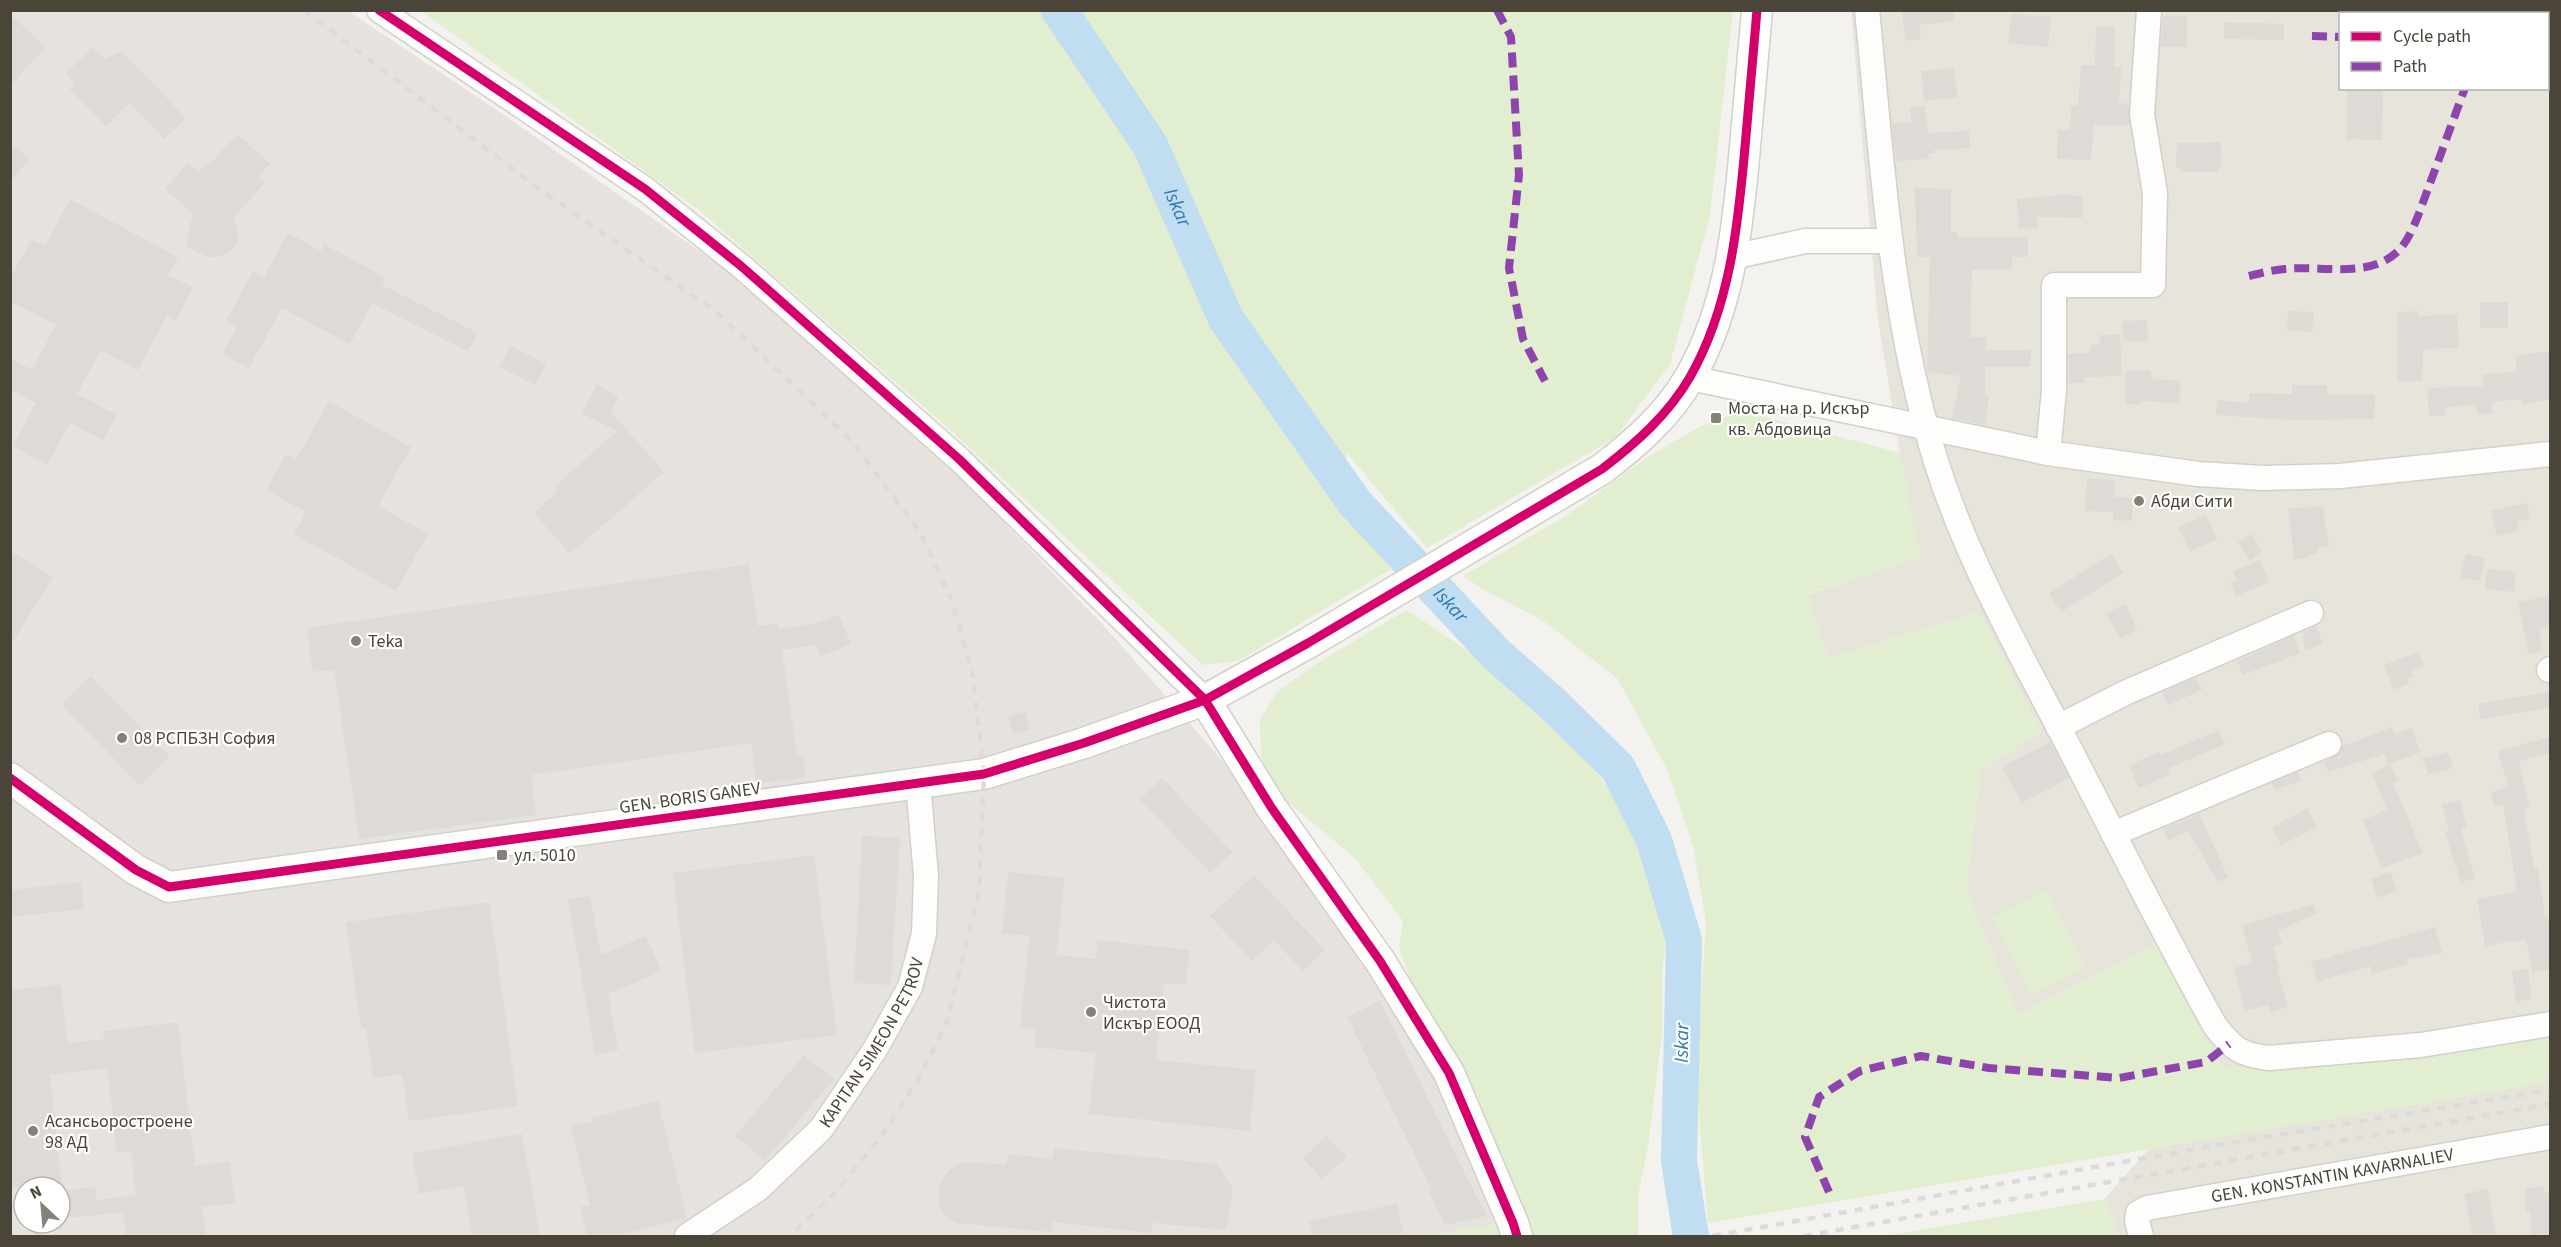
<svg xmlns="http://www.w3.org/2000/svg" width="2561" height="1247" font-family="'Source Sans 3',sans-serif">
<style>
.residential{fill:#e7e4dc;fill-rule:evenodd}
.industrial{fill:#e6e2de;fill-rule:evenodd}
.green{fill:#e1eecf}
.parking{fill:#e6e3df}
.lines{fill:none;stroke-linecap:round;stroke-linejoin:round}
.river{stroke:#c0ddf1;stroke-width:36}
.building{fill:#dedbd6}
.minor-casing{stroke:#d2d0cb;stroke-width:27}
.tertiary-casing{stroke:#d2d0cb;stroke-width:33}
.minor{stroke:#fdfdfc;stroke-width:24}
.tertiary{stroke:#fdfdfc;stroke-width:30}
.rail{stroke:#dbdbda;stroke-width:4.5;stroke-dasharray:8 8;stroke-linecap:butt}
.quiet{stroke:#8e44ad;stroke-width:8;stroke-dasharray:15 8;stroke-linecap:butt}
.cycleway-casing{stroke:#fff;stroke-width:13}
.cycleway{stroke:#d6006c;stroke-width:9}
.poi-dot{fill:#868178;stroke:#fff;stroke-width:2}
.labels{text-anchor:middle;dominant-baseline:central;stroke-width:4.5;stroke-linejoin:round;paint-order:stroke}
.poi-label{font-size:18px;fill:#4b4439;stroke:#fff;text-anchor:start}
.street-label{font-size:18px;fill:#4b4439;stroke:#fff}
.water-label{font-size:20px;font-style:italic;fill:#2e7ab2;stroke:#fff}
</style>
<rect width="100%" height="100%" fill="#f4f2ee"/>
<path class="residential" d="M1851,11h699v1225h-430l-16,-37 118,-131 -66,-124 -138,72 -52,-126 14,-119 61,-40 -62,-119 -152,47 -19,-65 112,-37 -10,-43 -32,-193zM2340,14h208v74h-208z"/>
<path class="industrial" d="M10,11h338l153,102 233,162 218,194 151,156 112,127 163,221 59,107 62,144 -75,12h-1413zM24,1187h36v36h-36z"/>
<g class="green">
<polygon points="421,11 1733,11 1710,215 1670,364 1616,437 1427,548 1347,453 1341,510 1391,569 1238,661 1203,665 948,428 699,210"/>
<polygon points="1742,411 1900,453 1920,558 1808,593 1827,659 1979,612 2041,731 1980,771 1966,890 2018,1016 2156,944 2222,1068 2375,1061 2550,1034 2550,1082 1708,1223 1696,1081 1706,922 1693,846 1667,769 1617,678 1542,620 1486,591 1463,576 1567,515 1654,453 1699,427"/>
<polygon points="1406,610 1466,649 1576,746 1635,824 1667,938 1662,972 1662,1034 1648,1146 1638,1196 1638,1235 1528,1236 1467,1074 1411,982 1399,946 1403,921 1355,858 1278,794 1261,758 1260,719 1277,692 1319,662"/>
<polygon points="2045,890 2085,968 2031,995 1992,917"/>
<polygon points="2104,1199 2120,1236 1885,1236"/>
<polygon points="1499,1224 1502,1236 1424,1236"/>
</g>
<polygon class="parking" points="260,1044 334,1134 281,1177 207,1088"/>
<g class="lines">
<path class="river" id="s1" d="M1059,10l91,135 76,174 129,184 141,151 58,51 64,63 36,72 30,100 -5,221 12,75"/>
</g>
<g class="building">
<polygon points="1916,10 1953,10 1954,21 1919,25 1921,39 1905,41 1902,12"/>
<polygon points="10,14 46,47 10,86"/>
<polygon points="2011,14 2051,17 2048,47 2008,43"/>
<polygon points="2163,16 2187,16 2187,47 2161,47"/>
<polygon points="2224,22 2284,24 2284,40 2224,39"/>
<polygon points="2096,27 2115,27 2114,67 2121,67 2119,104 2128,103 2130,126 2094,125 2091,160 2057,159 2058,130 2070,130 2071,106 2078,106 2081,65 2095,65"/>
<polygon points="93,47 105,59 122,51 186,118 164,139 130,103 106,126 69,88 75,83 66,73"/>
<polygon points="1954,68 1957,97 1924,101 1921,71"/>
<polygon points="2347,89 2383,90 2382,140 2346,139"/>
<polygon points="1925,106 1928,133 1969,131 1970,148 1934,150 1935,153 1928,153 1929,159 1896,161 1892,123 1911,123 1910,108"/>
<polygon points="237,134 270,164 258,177 265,183 234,217 238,228 238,238 234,248 226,254 217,257 207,257 187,247 189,226 194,215 165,189 188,163 198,172 207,162 210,164"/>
<polygon points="2220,142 2222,165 2216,172 2184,172 2176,167 2177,143"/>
<polygon points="10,143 30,159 10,182"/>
<polygon points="1915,188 1951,189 1951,232 1957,232 1957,237 2028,237 2028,257 2012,257 2012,269 1972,270 1970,337 1986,337 1986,350 2031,350 2030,367 1985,367 1985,395 1989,396 1985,425 1952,418 1961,376 1927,372 1930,257 1917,257"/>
<polygon points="2063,195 2083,196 2082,218 2037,217 2037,228 2019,229 2017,199"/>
<polygon points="70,199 178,257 168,275 193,287 176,320 167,315 138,370 101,350 77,394 117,415 103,440 70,423 47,465 13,446 36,403 10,389 10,358 32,370 56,325 10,301 10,279 31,240 45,246"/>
<polygon points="288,233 321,251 324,244 386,278 382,285 478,333 468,351 372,303 350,344 282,308 249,368 222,354 237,327 226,321 253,271 264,277"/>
<rect x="2480" y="302" width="28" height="26"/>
<polygon points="2288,311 2314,312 2312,332 2287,330"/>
<polygon points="2419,311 2419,316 2457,314 2459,348 2423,349 2422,381 2397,381 2398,312"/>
<polygon points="2147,320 2148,341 2123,341 2123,321"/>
<polygon points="2120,334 2122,375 2084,378 2084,383 2068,383 2068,354 2090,353 2090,345 2100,344 2099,335"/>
<polygon points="510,346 546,364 535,385 499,367"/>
<polygon points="2550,351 2550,400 2522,404 2521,399 2492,402 2493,413 2477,415 2476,404 2445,408 2445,415 2429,416 2427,388 2483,386 2482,375 2517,371 2515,356"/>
<polygon points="2126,371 2151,371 2151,379 2181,381 2179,403 2140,401 2140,405 2125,404"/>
<polygon points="597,385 619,396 611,412 664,472 570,554 534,513 558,491 554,487 617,431 582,414"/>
<polygon points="2292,385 2327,385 2327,394 2375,395 2374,419 2292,420 2216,415 2217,400 2249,403 2249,393 2292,394"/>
<polygon points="329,401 411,447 378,506 428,534 396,591 294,534 306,512 266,490 286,454 296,460"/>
<polygon points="2087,478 2115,480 2114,497 2133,498 2132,521 2113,520 2113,512 2085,511"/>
<polygon points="2527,503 2530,519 2517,522 2519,531 2497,536 2491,511"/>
<polygon points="2324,507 2325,529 2327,529 2329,546 2317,548 2318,554 2309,555 2309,558 2294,559 2288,508"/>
<polygon points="2206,515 2217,539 2190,552 2178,527"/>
<polygon points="2251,534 2262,552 2250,561 2238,542"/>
<polygon points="10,551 53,577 10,646"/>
<polygon points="2111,554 2123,573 2061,612 2049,593"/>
<polygon points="2466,554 2485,558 2480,581 2460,577"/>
<polygon points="2260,560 2269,582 2236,596 2230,583 2237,580 2233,572"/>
<polygon points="749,564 758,626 778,624 779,629 817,623 839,615 851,644 820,657 816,645 782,650 797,755 803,755 806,777 756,784 751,743 531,775 536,815 359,839 334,669 313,672 307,628"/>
<polygon points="2487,569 2516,572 2514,592 2485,589"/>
<polygon points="2550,596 2550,626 2539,629 2543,651 2529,655 2518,602"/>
<polygon points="2126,604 2137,630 2121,638 2105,613"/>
<polygon points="2316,626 2323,643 2305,651 2303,632"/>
<polygon points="2293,636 2300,653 2243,675 2237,661"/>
<polygon points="2418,652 2424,666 2412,670 2414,676 2407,679 2409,684 2394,690 2384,665"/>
<polygon points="91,676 170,757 140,786 62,705"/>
<polygon points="2196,678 2202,690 2168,705 2162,692"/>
<polygon points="2550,692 2550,708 2480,719 2478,704"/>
<polygon points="1025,712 1030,729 1013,734 1008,717"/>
<polygon points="2392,727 2395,734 2411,728 2421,752 2388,764 2384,754 2328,772 2324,762 2340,753 2343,746"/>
<polygon points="2219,730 2225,744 2167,769 2170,775 2139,788 2129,765 2160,752 2161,755"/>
<polygon points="2550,737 2550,753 2519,761 2530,808 2524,809 2534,868 2538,867 2545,918 2550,917 2550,969 2532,972 2526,939 2485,946 2477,899 2517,892 2503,804 2494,806 2491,792 2508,787 2498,751"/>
<polygon points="2050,742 2069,778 2022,803 2002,767"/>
<polygon points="2448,752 2453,768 2428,774 2423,759"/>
<polygon points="2390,764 2398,781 2393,783 2423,853 2382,868 2363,820 2387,810 2372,774"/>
<polygon points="2298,772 2301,781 2275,790 2272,783"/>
<polygon points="1162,778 1232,852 1210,873 1140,799"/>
<polygon points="2460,800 2467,828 2461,829 2475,878 2461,882 2445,832 2449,831 2442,804"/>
<polygon points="2307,808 2317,827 2281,845 2272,828"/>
<polygon points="2199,814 2228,877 2218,882 2188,831 2168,840 2163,829"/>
<polygon points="862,836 900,838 891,985 854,983"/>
<polygon points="814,855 837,1035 695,1053 673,873"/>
<polygon points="1008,872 1065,878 1056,955 1096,959 1097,940 1190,950 1186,985 1164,983 1156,1060 1256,1070 1250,1131 1089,1114 1096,1053 1034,1047 1036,1029 1020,1028 1029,936 1002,933"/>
<polygon points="2391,872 2397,891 2377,898 2371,879"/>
<polygon points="1254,875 1325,950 1303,971 1274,940 1252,961 1210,916"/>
<polygon points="81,882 84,909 10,917 10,890"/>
<polygon points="590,896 601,955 646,936 662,971 608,994 618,1050 595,1055 568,899"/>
<polygon points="489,902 518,1106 409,1121 402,1074 373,1078 366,1028 361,1029 346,922"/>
<polygon points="2314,904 2317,913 2278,931 2282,944 2273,946 2280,970 2277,971 2288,1007 2271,1012 2269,1005 2245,1011 2234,968 2252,963 2242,925"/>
<polygon points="2435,927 2442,953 2407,959 2408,964 2372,974 2370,966 2317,982 2311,962"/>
<polygon points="2528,969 2532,999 2516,1002 2512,971"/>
<polygon points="61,985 67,1043 104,1039 103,1031 178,1022 195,1166 230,1161 235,1203 202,1207 206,1236 126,1236 123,1212 60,1219 60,1191 95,1187 96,1200 136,1195 131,1151 117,1153 107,1068 50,1075 62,1187 10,1187 10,990"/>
<polygon points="1380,1001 1465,1174 1487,1216 1445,1225 1429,1192 1432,1190 1347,1017"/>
<polygon points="804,1055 834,1079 765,1161 735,1136"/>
<polygon points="658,1101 687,1218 615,1236 587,1236 580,1207 590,1205 571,1126 592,1122 591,1118"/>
<polygon points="522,1134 540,1236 472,1236 463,1186 419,1194 412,1153"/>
<polygon points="1327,1136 1347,1157 1322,1179 1303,1158"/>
<polygon points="1054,1148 1217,1164 1233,1189 1226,1230 1152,1223 1151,1233 1053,1222 1051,1232 957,1223 945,1216 939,1206 938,1194 940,1183 947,1173 956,1165 968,1162 1006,1165 1008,1154 1052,1159"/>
<polygon points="2544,1187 2544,1193 2550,1192 2550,1236 2531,1236 2530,1212 2526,1212 2525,1188"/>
<polygon points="2487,1189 2497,1236 2473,1236 2464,1194"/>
<polygon points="1397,1204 1403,1233 1385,1236 1313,1236 1309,1221"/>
</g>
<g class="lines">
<defs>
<g id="minor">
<polyline points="379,10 645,189 741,266 959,459 1205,700"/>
<path d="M1867,10c14,140 22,281 59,417 28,107 81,202 132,299 52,100 102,201 157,300 18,23 26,29 54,32l152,-13 129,-21"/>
<polyline points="1733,257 1805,241 1890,241"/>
<polyline points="1690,378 2048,453 2198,474 2263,478 2340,476 2550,454"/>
<polyline points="2048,453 2054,390 2054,285 2153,285 2155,193 2142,114 2149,10"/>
<polyline points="2549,670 2550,669"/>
<polyline points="2058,727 2127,692 2311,613"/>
<polyline points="2113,834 2329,744"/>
<path id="s2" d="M687,1236l71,-47 63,-60 53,-78 36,-64 14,-53 2,-58 -8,-93"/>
<path id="s3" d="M2141,1236l-4,-15 1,-8 9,-5 403,-71"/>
</g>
<g id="tertiary">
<polyline points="1205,700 1271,807 1380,961 1449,1073 1513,1223 1517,1236"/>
<path d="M10,778l126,92 33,17 815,-113 100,-31 121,-43 103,-57 294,-174c34,-26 66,-54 88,-92 40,-70 48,-151 55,-230 4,-45 8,-91 12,-137"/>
</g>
</defs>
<use href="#minor" class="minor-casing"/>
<use href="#tertiary" class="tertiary-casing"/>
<use href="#minor" class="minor"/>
<use href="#tertiary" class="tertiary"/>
<g class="rail">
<polyline points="304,10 538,188 715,311 849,438 920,532 951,599 972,670 984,774 979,893 946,1024 917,1081 880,1138 835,1193 790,1236"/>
<polyline points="1713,1236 2211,1146 2550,1090"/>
<polyline points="1804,1236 2550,1104"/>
</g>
<g class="quiet">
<polyline points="1497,10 1511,37 1519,175 1509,268 1523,339 1545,381"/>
<polyline points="2530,10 2534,14"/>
<polyline points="2548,22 2550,24"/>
<polyline points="2312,36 2340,37"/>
<path d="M2249,276c12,-3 24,-6 36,-7 36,-4 83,10 112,-17 10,-9 16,-24 21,-36l47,-128"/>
<polyline points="1829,1192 1805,1137 1819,1097 1860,1071 1921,1056 1989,1068 2119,1078 2206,1062 2229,1044"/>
</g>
<defs>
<g id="cycleway">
<polyline points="379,10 645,189 741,266 959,459 1205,700 1271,807 1380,961 1449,1073 1513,1223 1517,1236"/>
<path d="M10,778l126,92 33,17 815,-113 100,-31 121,-43 103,-57 294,-174c34,-26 66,-54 88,-92 40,-70 48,-151 55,-230 4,-45 8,-91 12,-137"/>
</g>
</defs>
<use href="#cycleway" class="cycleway-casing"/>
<use href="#cycleway" class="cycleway"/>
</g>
<g class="poi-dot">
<rect x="1710" y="412" width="12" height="12" rx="3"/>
<circle cx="2139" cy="501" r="6"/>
<circle cx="356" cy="641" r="6"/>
<circle cx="122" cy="738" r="6"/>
<rect x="496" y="849" width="12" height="12" rx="3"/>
<circle cx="1091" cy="1012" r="6"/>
<circle cx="33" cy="1131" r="6"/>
</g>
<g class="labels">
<g class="poi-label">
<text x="1728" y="408">Моста на р. Искър<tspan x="1728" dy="21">кв. Абдовица</tspan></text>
<text x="2151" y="501">Абди Сити</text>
<text x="368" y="641">Teka</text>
<text x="134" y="738">08 РСПБЗН София</text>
<text x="514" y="855">ул. 5010</text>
<text x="1103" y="1002">Чистота<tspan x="1103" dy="21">Искър ЕООД</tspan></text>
<text x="45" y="1121">Асансьоростроене<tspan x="45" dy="21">98 АД</tspan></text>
</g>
<g class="street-label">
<text transform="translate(690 798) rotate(-8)">GEN. BORIS GANEV</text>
<text stroke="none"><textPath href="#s2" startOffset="273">KAPITAN SIMEON PETROV</textPath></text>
<text stroke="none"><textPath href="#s3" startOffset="222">GEN. KONSTANTIN KAVARNALIEV</textPath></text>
</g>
<g class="water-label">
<text stroke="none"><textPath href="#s1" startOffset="231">Iskar</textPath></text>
<text stroke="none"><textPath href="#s1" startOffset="717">Iskar</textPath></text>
<text transform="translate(1682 1043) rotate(-89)">Iskar</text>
</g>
</g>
<rect width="2561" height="1247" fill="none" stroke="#4b4439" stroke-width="24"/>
<rect x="2339" y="12" width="210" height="78" fill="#ffffff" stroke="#b7b4b0" stroke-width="1.5"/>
<rect x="2351" y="32" width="30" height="9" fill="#d6006c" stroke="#b7b4b0" stroke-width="1.5"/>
<text x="2393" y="42" font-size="18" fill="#4b4439">Cycle path</text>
<rect x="2351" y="62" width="30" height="9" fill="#8e44ad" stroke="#b7b4b0" stroke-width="1.5"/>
<text x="2393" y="72" font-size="18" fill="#4b4439">Path</text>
<g transform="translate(42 1205) rotate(334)"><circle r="28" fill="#ffffff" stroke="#b7b4b0" stroke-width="1.5"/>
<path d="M0-4.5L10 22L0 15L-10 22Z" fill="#868178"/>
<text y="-9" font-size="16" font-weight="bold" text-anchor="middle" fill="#4b4439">N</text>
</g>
</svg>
